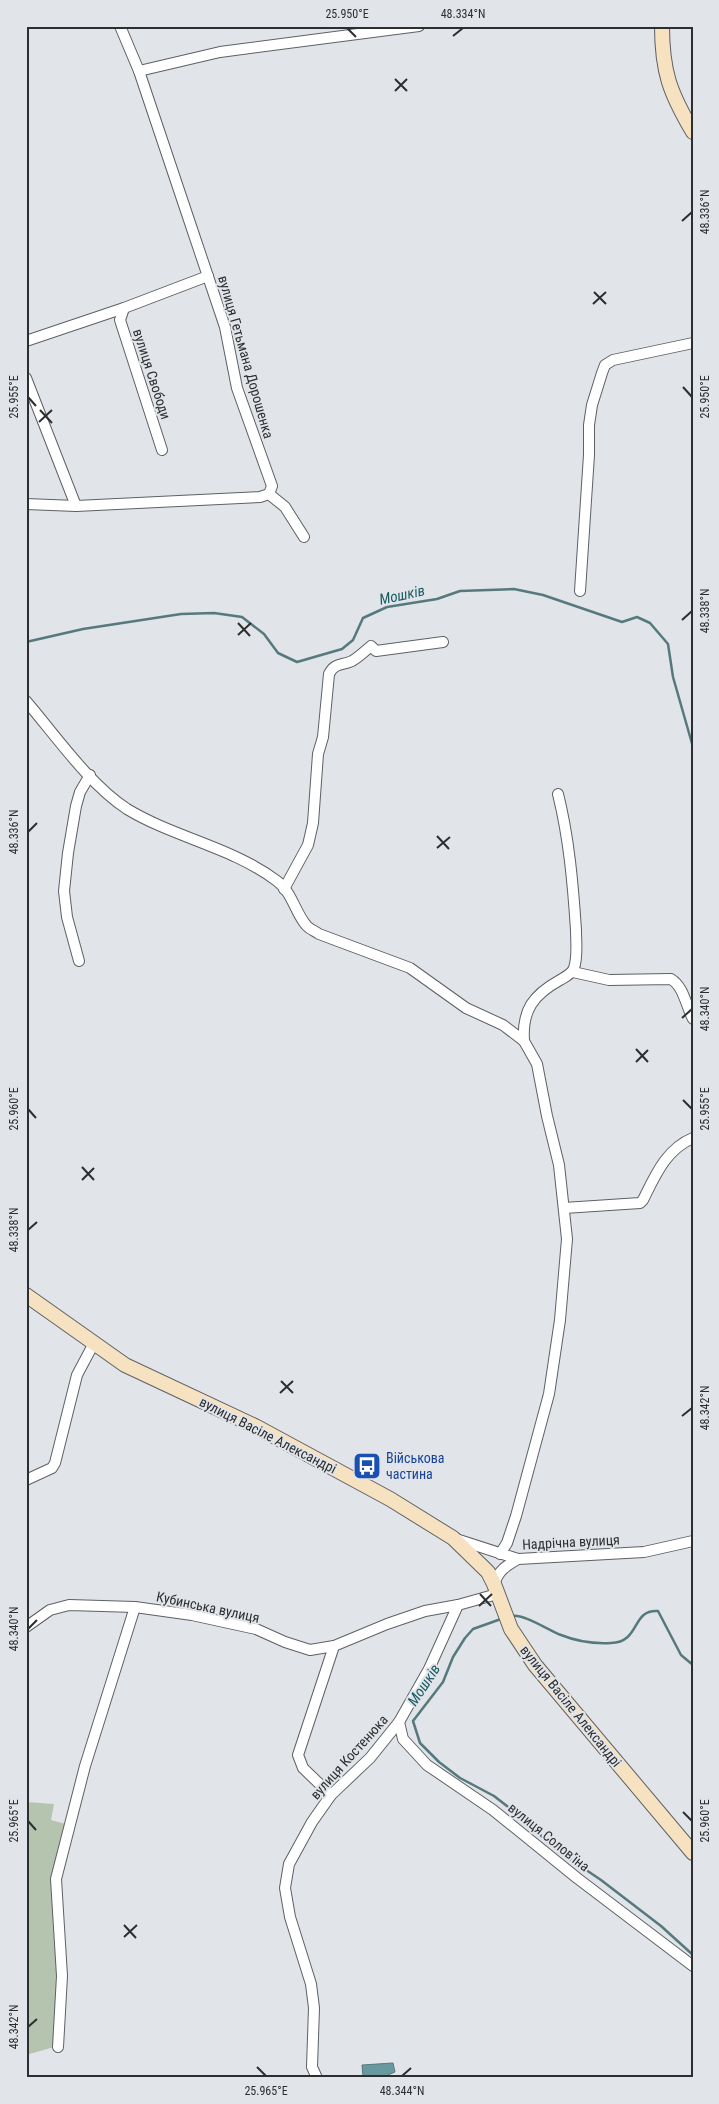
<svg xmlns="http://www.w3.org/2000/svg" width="719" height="2104" font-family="'Roboto Condensed',sans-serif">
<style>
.green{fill:#b5c4af}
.water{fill:#67999e;stroke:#56797d}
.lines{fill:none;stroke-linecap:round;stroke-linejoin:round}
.stream{stroke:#56797d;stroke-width:2.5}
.street-casing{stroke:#5e6064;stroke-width:12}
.secondary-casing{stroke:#5e6064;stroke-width:16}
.street{stroke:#fff;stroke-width:10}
.secondary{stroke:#f6e2c1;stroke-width:14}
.ticks{fill:none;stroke:#2d2e30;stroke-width:2}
.labels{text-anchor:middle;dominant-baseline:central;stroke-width:4;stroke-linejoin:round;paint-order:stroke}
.street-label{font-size:14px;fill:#2d2e30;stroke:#e1e4e9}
.transit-label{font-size:14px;fill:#164399;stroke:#e1e4e9;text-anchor:start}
.water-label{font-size:15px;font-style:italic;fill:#175c63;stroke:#e1e4e9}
.neatline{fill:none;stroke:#2d2e30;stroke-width:2}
.ticks-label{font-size:12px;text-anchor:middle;fill:#2d2e30}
</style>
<rect width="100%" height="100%" fill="#e1e4e9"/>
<polygon class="green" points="26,1802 54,1804 51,1820 66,1824 53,1878 58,1976 54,2047 26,2055"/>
<polygon class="water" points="393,2063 395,2072 381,2078 363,2077 362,2065"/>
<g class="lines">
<g class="stream">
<polyline points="26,642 83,629 181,614 214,613 242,617 264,634 278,653 297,662 342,649 353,640 363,618 387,607 437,599 460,591 514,589 543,595 622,622 637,617 650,623 668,644 673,677 693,747"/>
<path d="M511,1616c12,-3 37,14 50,19 15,6 33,9 50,8 30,-1 20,-34 47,-32l23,44 12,10"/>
<polyline points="501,1619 473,1629 465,1638 453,1657 443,1682 413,1721 420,1743 439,1762 460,1778 494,1796 516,1813 558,1851 601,1880 661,1926 693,1955"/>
</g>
<defs>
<g id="street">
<polyline points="139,71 220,52 419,26"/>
<polyline points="124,308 120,320 162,450"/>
<polyline points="26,341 124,308 208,276"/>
<polyline points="26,378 76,506"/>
<polyline points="269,494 285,507 304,537"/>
<polyline points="26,504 76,506 260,497 269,494 272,486 237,388 225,327 188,217 139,71 120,26"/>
<polyline points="580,591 589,455 589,425 592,405 602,373 605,365 613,360 693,343"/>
<path d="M26,701c30,35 63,83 101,108 48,29 105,38 150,72 15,11 18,31 29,44 3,4 9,6 13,9l91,34 56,40 37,17 21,16 13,23 10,52 12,49 8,74 -7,81 -11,74 -33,122 -9,27 -7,11"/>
<path d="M284,889l24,-44 5,-22 5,-69 5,-17 6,-63c6,-12 13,-8 23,-13 7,-4 13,-10 19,-15l5,5 67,-9"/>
<polyline points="79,961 67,917 64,891 68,853 76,806 80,792 90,775"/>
<path d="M573,972l36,8 62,-1c13,8 15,27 22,40"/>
<path d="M524,1041c-2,-31 9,-46 36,-61 5,-3 12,-6 14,-12 4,-12 2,-25 2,-38 -3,-46 -7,-92 -18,-136"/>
<path d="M564,1208l76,-5 3,-3c12,-24 23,-51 50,-62"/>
<polyline points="26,1480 52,1468 55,1463 77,1375 94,1343"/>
<polyline points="456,1539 518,1559 644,1552 693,1541"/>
<path d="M494,1584c5,-14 12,-18 24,-25"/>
<polyline points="26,1627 50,1610 69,1605 135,1607 192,1615 256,1629 285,1642 310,1650 334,1646 387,1624 425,1611 458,1605 497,1594"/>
<polyline points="399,1722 403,1739 427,1765 493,1810 577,1878 693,1966"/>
<polyline points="331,1795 303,1768 298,1755 334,1646"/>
<polyline points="58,2047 62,1976 56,1879 85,1766 135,1607"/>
<polyline points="317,2078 312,2067 314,2008 311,1984 290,1917 285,1888 289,1864 312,1822 331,1795 370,1758 399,1722 429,1669 458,1605"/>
</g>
<g id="secondary">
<path d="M662,26c0,46 8,67 31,106"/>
<polyline points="26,1295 125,1365 255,1426 390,1499 453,1538 488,1572 494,1584 511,1629 535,1665 693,1853"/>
</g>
</defs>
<use href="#street" class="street-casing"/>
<use href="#secondary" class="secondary-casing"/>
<use href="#street" class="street"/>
<use href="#secondary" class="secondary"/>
</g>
<path class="ticks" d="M347,28l9,9M453,36l10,-8M395,79l12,12M395,91l12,-12M682,221l10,-9M594,292l12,12M593,304l13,-12M683,387l9,10M28,397l8,9M40,410l12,13M39,422l13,-12M682,620l10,-9M238,623l12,13M238,635l13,-12M28,832l9,-9M437,836l12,13M437,848l13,-11M682,1018l10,-9M636,1049l12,13M636,1062l12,-12M683,1100l9,9M28,1109l8,9M82,1167l12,13M82,1180l12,-12M28,1230l9,-8M281,1381l12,12M280,1393l13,-12M682,1416l10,-8M480,1594l11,12M479,1606l13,-12M28,1629l9,-9M683,1812l9,9M28,1821l8,9M124,1925l12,13M124,1937l13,-12M28,2027l9,-8M257,2067l9,9M402,2076l9,-8"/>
<defs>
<symbol id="bus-square" viewBox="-11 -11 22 22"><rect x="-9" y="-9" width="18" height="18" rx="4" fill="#1a4fb4" stroke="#e1e4e9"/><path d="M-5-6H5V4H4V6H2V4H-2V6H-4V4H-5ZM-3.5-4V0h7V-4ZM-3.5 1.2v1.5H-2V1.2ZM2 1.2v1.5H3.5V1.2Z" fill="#fff"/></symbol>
</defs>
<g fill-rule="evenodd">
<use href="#bus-square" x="351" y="1450" width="32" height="32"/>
</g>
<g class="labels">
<g class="street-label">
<text transform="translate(246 357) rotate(74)">вулиця Гетьмана Дорошенка</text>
<text transform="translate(152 374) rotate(72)">вулиця Свободи</text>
<text transform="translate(268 1435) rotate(27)">вулиця Васіле Александрі</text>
<text transform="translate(571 1542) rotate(-3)">Надрічна вулиця</text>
<text transform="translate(208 1607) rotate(12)">Кубинська вулиця</text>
<text transform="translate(571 1706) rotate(51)">вулиця Васіле Александрі</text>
<text transform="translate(349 1757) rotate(-48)">вулиця Костенюка</text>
<text transform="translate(549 1837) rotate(39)">вулиця Солов'їна</text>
</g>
<g class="transit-label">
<text x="386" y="1458">Військова<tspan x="386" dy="16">частина</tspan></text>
</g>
<g class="water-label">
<text transform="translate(402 595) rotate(-12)">Мошків</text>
<text transform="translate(424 1685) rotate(-57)">Мошків</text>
</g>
</g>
<rect width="719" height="2104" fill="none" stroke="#e1e4e9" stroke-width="55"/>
<rect x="28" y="28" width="664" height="2048" class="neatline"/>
<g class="ticks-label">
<text x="347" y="18">25.950°E</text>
<text x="463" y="18">48.334°N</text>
<text transform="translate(705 212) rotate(-90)" y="4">48.336°N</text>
<text transform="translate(705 397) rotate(-90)" y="4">25.950°E</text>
<text transform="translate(14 397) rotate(-90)" y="4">25.955°E</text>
<text transform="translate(705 611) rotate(-90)" y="4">48.338°N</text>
<text transform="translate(14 832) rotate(-90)" y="4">48.336°N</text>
<text transform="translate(705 1009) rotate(-90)" y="4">48.340°N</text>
<text transform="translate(705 1109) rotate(-90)" y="4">25.955°E</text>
<text transform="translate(14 1109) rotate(-90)" y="4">25.960°E</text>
<text transform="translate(14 1230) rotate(-90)" y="4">48.338°N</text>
<text transform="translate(705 1408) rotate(-90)" y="4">48.342°N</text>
<text transform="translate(14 1629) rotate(-90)" y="4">48.340°N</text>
<text transform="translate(705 1821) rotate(-90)" y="4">25.960°E</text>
<text transform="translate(14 1821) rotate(-90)" y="4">25.965°E</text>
<text transform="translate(14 2027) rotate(-90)" y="4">48.342°N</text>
<text x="266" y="2095">25.965°E</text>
<text x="402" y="2095">48.344°N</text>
</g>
</svg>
